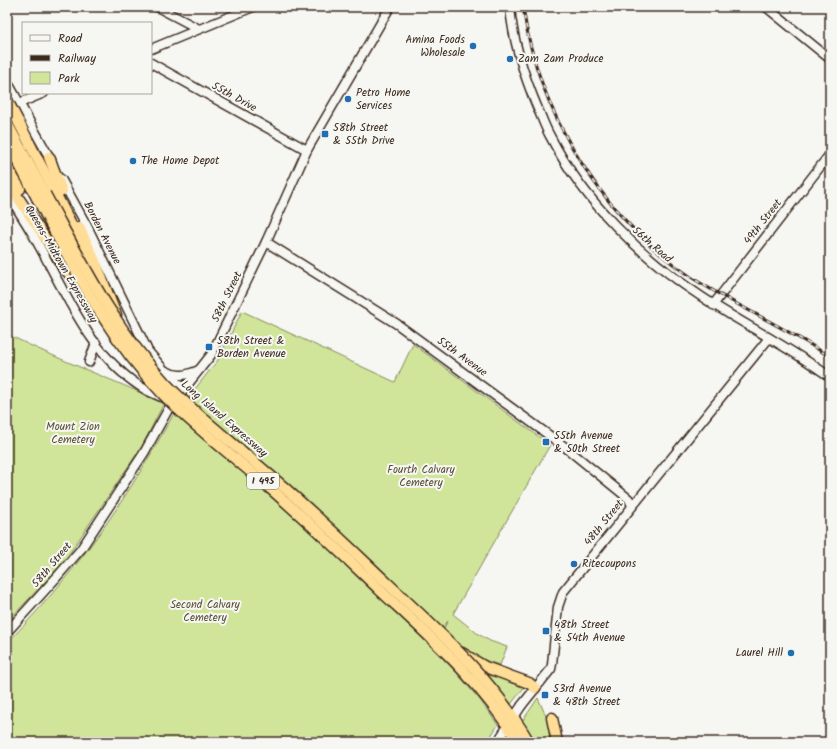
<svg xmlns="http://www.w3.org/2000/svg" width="837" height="749" font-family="Kalam,sans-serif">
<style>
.green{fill:#d0e59a;stroke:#86885c}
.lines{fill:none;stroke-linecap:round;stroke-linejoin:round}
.secondary-casing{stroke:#3b2a1e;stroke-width:11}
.highway-casing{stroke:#3b2a1e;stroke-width:13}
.secondary{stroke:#f6f6f2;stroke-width:8}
.highway{stroke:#ffdd96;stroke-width:10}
.rail-casing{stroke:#3b2a1e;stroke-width:3}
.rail{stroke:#f6f6f2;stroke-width:1.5;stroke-dasharray:4.5;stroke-linecap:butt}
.secondary-bridge-casing{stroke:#3b2a1e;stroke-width:11;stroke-linecap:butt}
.highway-bridge-casing{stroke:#3b2a1e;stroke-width:13;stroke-linecap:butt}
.secondary-bridge{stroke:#f6f6f2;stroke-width:8}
.highway-bridge{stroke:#ffdd96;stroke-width:10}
.poi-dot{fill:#1f6fb2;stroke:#f6f6f2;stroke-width:1.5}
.labels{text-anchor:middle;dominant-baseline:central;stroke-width:4;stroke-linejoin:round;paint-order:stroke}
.shield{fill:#f6f6f2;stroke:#73675e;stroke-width:1}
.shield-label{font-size:10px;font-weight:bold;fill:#3b2a1e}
.poi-label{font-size:11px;fill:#3b2a1e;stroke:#f6f6f2;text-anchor:start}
.street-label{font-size:11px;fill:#3b2a1e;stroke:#f6f6f2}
.park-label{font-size:11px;fill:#594f37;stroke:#f6f6f2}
</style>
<rect width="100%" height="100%" fill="#f6f6f2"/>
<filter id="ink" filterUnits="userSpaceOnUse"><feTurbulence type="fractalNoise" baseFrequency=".025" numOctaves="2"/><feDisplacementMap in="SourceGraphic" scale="8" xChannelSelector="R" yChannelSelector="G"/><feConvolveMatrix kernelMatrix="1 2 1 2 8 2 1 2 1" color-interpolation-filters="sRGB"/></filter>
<g filter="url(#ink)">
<g class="green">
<path d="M242,311l153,71 18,-38 137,101 -97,169 25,20 12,7 17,6 -7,18c-25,-7 -39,-15 -58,-34l6,-10 -7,8 -254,-230 31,-39z"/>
<path d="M7,334c51,26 105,45 157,69l-22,43 -79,117 -56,59z"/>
<path d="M175,412l113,97 148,140 44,51 18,25 -11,17h-480v-99c46,-47 88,-99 123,-155 16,-24 30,-51 45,-76z"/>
<polygon points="482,668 526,685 511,704"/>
<polygon points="538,698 549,723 554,742 536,742 521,723"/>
</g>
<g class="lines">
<defs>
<g id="secondary">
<polyline points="157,7 199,29"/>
<path d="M510,7c3,35 14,69 28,102 4,9 7,18 12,27 34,66 91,121 152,161 42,28 88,50 128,80"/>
<polyline points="766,7 830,59"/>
<polyline points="151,49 253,7"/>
<polyline points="151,63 307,150"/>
<polyline points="7,81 52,162"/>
<polyline points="15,105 44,93"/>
<polyline points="61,179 88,228 148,351 169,376 184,388"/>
<path d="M7,193c10,16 21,32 30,49 30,53 54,116 109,148 6,3 13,6 20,9"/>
<polyline points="266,242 397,324 565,447 629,499 632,506"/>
<polyline points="713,305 830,154"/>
<polyline points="89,362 96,343"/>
<path d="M166,371c12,7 21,4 33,-1"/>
<polyline points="7,632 56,578 81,549 144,453 169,408 211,355 266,242 307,150 390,7"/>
<polyline points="522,705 551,669 552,664 558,607 563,592 769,338"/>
</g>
<g id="highway">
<polyline points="18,121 69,220 91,272"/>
<polyline points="7,123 45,194"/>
<polyline points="7,141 37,198"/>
<polyline points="49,157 62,191"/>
<polyline points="7,167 20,189"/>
<polyline points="7,181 67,271 85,293"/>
<polyline points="79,227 95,261 116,315"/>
<polyline points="462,653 485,667 529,683 535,688"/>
<polyline points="552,718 557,742"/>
</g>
</defs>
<use href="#secondary" class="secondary-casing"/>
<use href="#highway" class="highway-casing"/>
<use href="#secondary" class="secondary"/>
<use href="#highway" class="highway"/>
<defs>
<path id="rail" d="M523,7c15,107 80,212 171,272 44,28 93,49 136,78"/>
</defs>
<use href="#rail" class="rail-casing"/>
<use href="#rail" class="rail"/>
<defs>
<polyline id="secondary-bridge" points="500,738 522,705"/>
<g id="highway-bridge">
<polyline points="7,100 18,121"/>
<path d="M45,194c37,68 68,133 121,190 31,32 67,59 100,88 42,35 81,73 120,110 54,51 105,95 143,160"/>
<path d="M37,198c37,70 69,137 125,195 29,31 64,57 96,85 42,35 82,74 122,112 51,48 101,91 138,152"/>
</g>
</defs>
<use href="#secondary-bridge" class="secondary-bridge-casing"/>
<use href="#highway-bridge" class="highway-bridge-casing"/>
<use href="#secondary-bridge" class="secondary-bridge"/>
<use href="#highway-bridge" class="highway-bridge"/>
</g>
</g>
<g class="poi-dot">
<circle cx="473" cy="46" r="4"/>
<circle cx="510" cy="59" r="4"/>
<circle cx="348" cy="99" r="4"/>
<rect x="321" y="130" width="8" height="8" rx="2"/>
<circle cx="133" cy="161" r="4"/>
<rect x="205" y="343" width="8" height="8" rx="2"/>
<rect x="542" y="438" width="8" height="8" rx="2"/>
<circle cx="574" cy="564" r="4"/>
<rect x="542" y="627" width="8" height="8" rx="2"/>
<circle cx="791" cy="653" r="4"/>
<rect x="541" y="691" width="8" height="8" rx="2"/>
</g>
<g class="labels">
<rect class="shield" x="247" y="473" width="32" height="16" rx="3"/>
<g class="shield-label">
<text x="263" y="481">I 495</text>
</g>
<g class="poi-label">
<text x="465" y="40" text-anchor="end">Amina Foods<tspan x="465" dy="13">Wholesale</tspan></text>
<text x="518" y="59">Zam Zam Produce</text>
<text x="356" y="93">Petro Home<tspan x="356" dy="13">Services</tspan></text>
<text x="333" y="128">58th Street<tspan x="333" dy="13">&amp; 55th Drive</tspan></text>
<text x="141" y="161">The Home Depot</text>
<text x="217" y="341">58th Street &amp;<tspan x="217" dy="13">Borden Avenue</tspan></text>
<text x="554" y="436">55th Avenue<tspan x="554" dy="13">&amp; 50th Street</tspan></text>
<text x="582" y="564">Ritecoupons</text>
<text x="554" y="625">48th Street<tspan x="554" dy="13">&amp; 54th Avenue</tspan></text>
<text x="783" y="653" text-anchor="end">Laurel Hill</text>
<text x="553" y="689">53rd Avenue<tspan x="553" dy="13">&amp; 48th Street</tspan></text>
</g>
<g class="street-label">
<text transform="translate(234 97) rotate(29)">55th Drive</text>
<text transform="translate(763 222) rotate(-52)">49th Street</text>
<text transform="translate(102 233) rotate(63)">Borden Avenue</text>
<text transform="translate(652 245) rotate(41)">56th Road</text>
<text transform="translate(61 264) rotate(60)">Queens-Midtown Expressway</text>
<text transform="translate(227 297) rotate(-64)">58th Street</text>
<text transform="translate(462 357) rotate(36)">55th Avenue</text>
<text transform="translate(224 419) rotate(41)">Long Island Expressway</text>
<text transform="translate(604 523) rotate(-51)">48th Street</text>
<text transform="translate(52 565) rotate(-50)">58th Street</text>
</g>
<g class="park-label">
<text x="73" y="427">Mount Zion<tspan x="73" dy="13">Cemetery</tspan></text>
<text x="421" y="470">Fourth Calvary<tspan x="421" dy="13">Cemetery</tspan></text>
<text x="205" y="605">Second Calvary<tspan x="205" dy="13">Cemetery</tspan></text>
</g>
</g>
<rect width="837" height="749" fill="none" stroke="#f6f6f2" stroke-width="24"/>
<rect x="12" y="12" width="813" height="725" fill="none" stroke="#3b2a1e" stroke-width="1.5" filter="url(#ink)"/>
<rect x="22" y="22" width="130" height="72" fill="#f6f6f2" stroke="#aba49d"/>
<rect x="30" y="35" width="20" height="6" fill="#f6f6f2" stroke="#aba49d"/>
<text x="58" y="42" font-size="12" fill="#3b2a1e">Road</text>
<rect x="30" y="55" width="20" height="6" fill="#3b2a1e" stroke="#aba49d"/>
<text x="58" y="62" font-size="12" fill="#3b2a1e">Railway</text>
<rect x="30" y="72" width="20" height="12" fill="#d0e59a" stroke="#aba49d"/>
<text x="58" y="82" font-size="12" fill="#3b2a1e">Park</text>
</svg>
